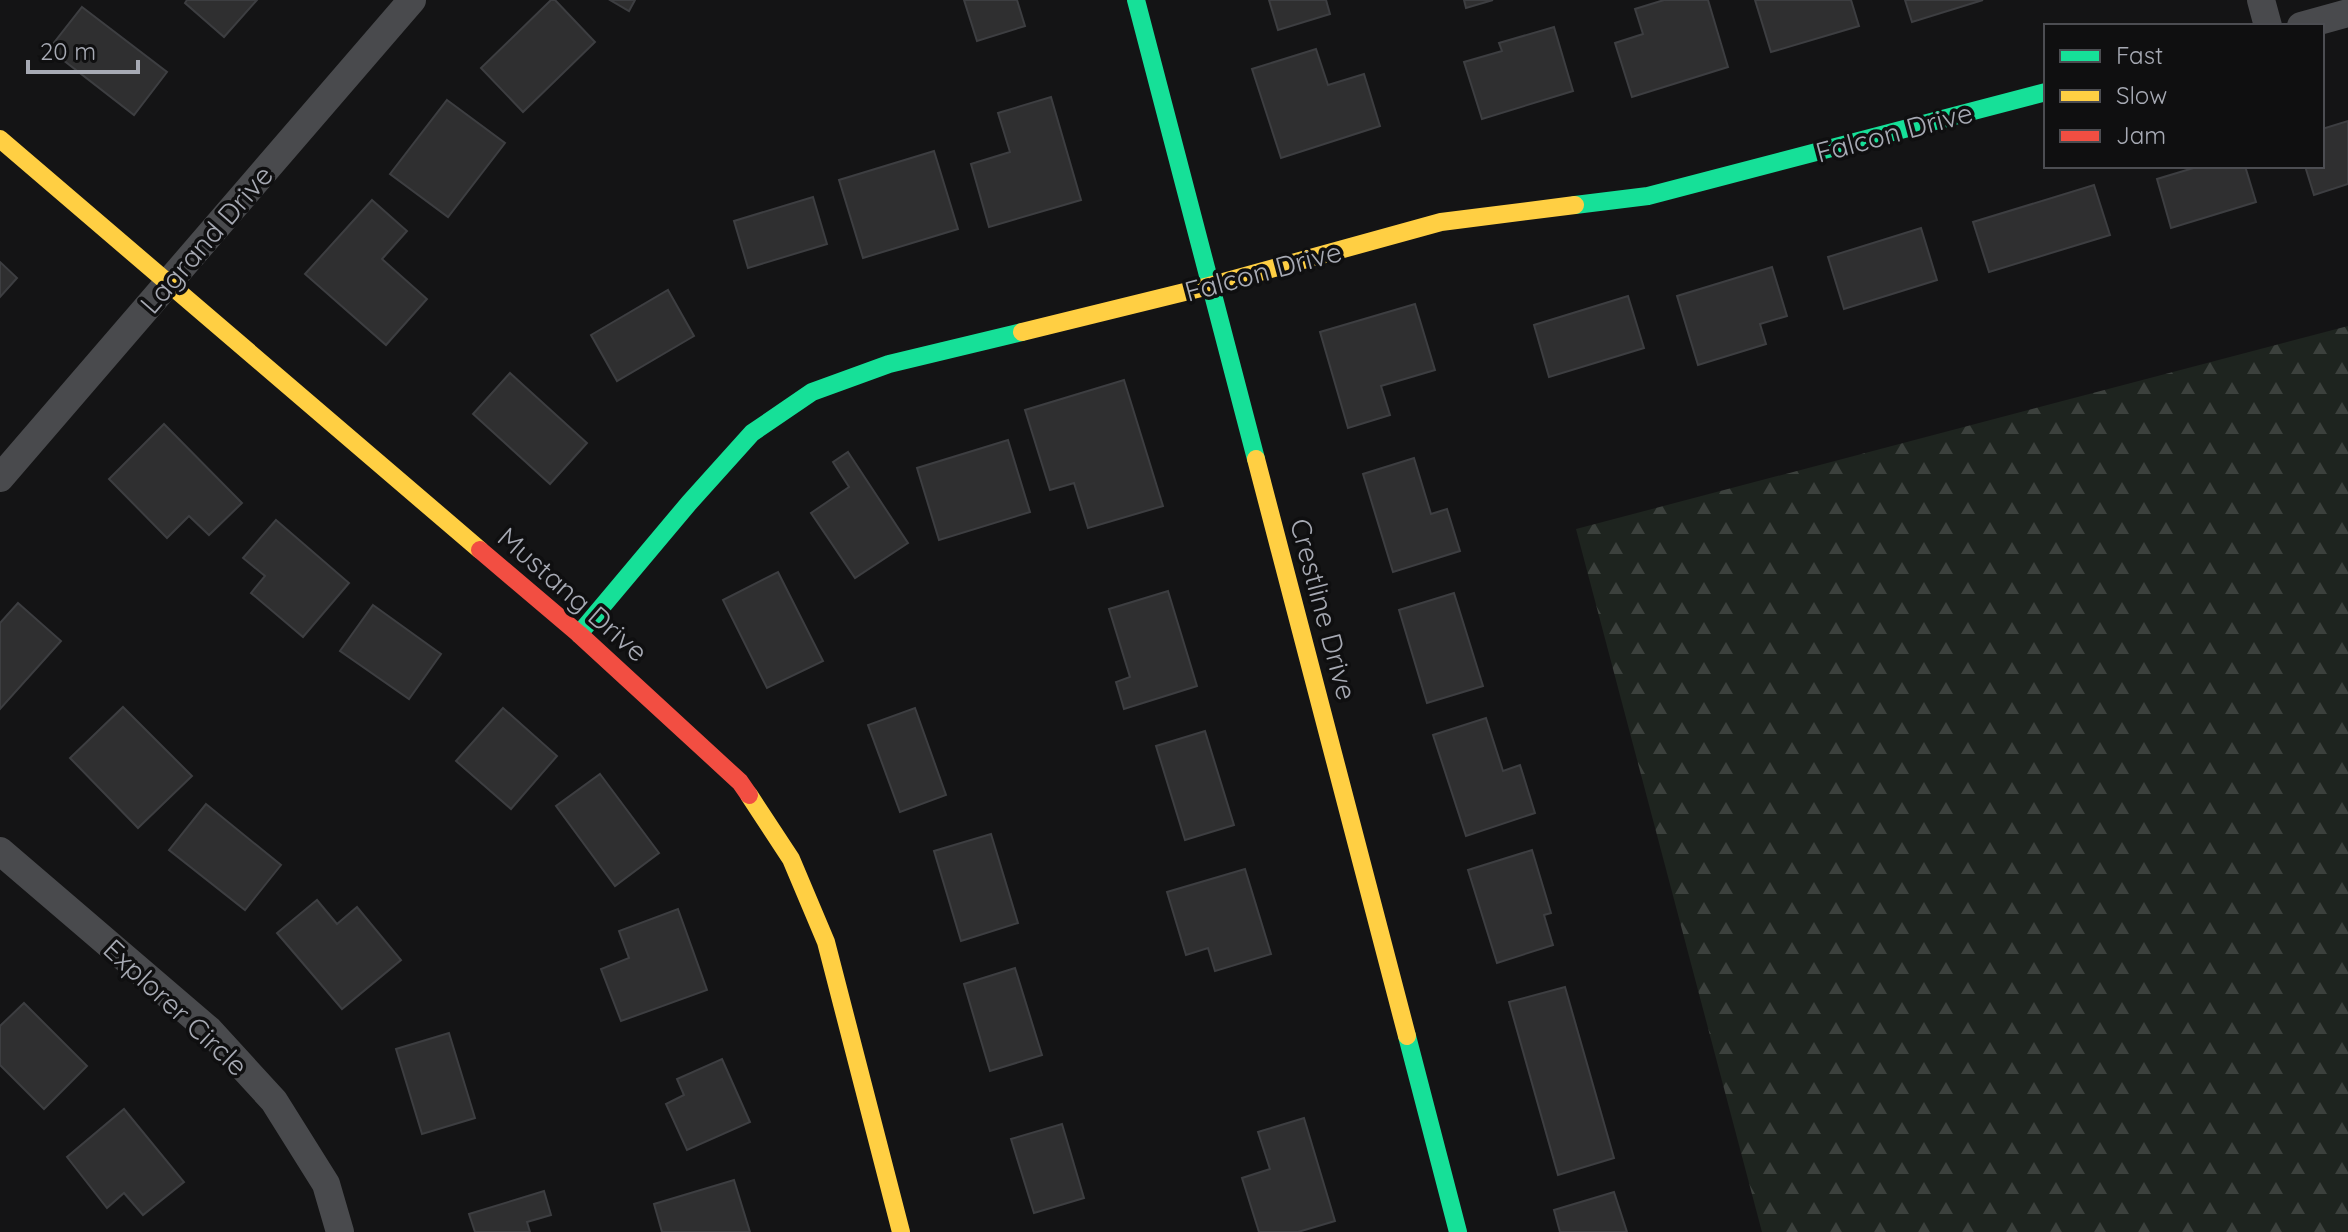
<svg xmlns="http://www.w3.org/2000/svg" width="2348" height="1232" font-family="Quicksand,sans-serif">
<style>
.forest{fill:url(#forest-firs)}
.building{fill:#2f2f30;stroke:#3d3e41;stroke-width:2}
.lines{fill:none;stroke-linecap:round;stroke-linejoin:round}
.street{stroke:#494a4d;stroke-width:28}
.fast{stroke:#16e098;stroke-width:18}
.slow{stroke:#ffcf43;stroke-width:18}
.jam{stroke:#f24e42;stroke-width:18}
.labels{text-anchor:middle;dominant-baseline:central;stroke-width:7;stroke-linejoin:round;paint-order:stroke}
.street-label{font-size:28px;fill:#a7aab4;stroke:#0f0f10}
</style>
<defs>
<pattern id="forest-firs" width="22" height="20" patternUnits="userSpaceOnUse" patternTransform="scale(2)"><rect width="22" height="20" fill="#1e241f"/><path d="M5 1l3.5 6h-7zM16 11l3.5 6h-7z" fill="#3c413d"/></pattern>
</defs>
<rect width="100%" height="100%" fill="#141415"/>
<polygon class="forest" points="2348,326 2348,1232 1762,1232 1576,529"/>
<g class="building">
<polygon points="187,0 257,0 224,37 185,3"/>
<polygon points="551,0 555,0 595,42 523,112 481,68"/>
<polygon points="610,0 635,0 629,11"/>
<polygon points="964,0 1017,0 1025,26 977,41"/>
<polygon points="1269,0 1326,0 1330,14 1278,30"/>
<polygon points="1464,0 1493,0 1466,8"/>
<polygon points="1664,0 1708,0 1728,67 1632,97 1615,43 1643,34 1635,9"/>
<polygon points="1755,0 1851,0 1859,26 1771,52"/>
<polygon points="1905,0 1983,0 1912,22"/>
<polygon points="82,7 167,72 134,115 49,49"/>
<polygon points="1554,27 1573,91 1482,119 1464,62 1502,51 1499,43"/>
<polygon points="1316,49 1328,85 1364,74 1380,126 1281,158 1252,69"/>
<polygon points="1051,97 1081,200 989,227 971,164 1010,152 998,113"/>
<polygon points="447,100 505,143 448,217 390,174"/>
<polygon points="2348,121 2348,184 2314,195 2305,166 2322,166 2322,129"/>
<polygon points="934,151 958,229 863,258 839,180"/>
<polygon points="2200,166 2245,166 2256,202 2171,228 2157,179"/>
<polygon points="2094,185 2110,235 1989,272 1973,222"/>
<polygon points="813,197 827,244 748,268 734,221"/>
<polygon points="372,200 407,231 382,259 427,299 386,345 305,274"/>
<polygon points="1921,228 1937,280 1844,309 1828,257"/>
<polygon points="0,262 17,278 0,297"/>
<polygon points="1772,267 1787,316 1760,324 1766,344 1698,365 1677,296"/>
<polygon points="668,290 694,336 617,381 591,335"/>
<polygon points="1628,296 1644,348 1549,377 1534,325"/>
<polygon points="1415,304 1435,370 1381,386 1390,415 1348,428 1320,332"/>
<polygon points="510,373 587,443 550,484 473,414"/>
<polygon points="1124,380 1163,506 1088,528 1074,483 1050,490 1025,410"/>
<polygon points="164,424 242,503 209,535 189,516 167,538 109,479"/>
<polygon points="1008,440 1030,512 939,540 917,468"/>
<polygon points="848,452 908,543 855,578 811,513 849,487 833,462"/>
<polygon points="1414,458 1431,514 1447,509 1460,551 1393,572 1363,474"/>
<polygon points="276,520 349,583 303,637 251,593 265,576 243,558"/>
<polygon points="778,572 823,661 767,688 723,600"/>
<polygon points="1168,591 1197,686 1124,709 1116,682 1130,677 1109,609"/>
<polygon points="1454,593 1483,686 1427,703 1399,610"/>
<polygon points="18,603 61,641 0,709 0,623"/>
<polygon points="373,605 441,654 409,699 340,651"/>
<polygon points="123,707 192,776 138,828 70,758"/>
<polygon points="503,708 557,756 511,809 456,761"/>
<polygon points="915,708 946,795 900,812 868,725"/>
<polygon points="1486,718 1503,771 1520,765 1535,813 1466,836 1433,735"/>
<polygon points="1205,731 1234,825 1185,840 1156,746"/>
<polygon points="600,774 659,853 615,886 556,806"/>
<polygon points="206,804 281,865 245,910 169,850"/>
<polygon points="991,834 1018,923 961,941 934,851"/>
<polygon points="1532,850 1551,913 1544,915 1553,945 1497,963 1468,870"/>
<polygon points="1245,869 1271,954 1215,971 1208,948 1186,955 1167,892"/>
<polygon points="317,900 337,924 357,907 401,960 342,1009 277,933"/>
<polygon points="678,909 707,990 621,1021 601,969 629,958 619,931"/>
<polygon points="1015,968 1042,1055 990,1071 964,984"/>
<polygon points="1565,987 1614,1158 1558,1175 1509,1002"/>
<polygon points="24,1003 87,1066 44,1109 0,1065 0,1026"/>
<polygon points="449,1033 475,1118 422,1134 396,1049"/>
<polygon points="722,1059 750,1122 687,1150 666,1104 684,1095 677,1079"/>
<polygon points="124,1109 184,1182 143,1215 124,1193 107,1208 67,1157"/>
<polygon points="1304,1118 1335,1221 1298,1232 1259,1232 1242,1178 1270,1169 1258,1132"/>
<polygon points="1062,1124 1084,1198 1034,1213 1011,1139"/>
<polygon points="734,1180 750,1232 662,1232 654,1204"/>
<polygon points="544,1191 551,1215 527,1222 530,1232 475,1232 469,1214"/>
<polygon points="1614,1192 1627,1232 1560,1232 1554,1210"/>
</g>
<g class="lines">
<g class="street">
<polyline points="2261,0 2268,26"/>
<polyline points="2301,26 2348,13"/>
<polyline points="0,478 412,0"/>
<polyline points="0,851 209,1030 274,1101 326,1184 340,1232"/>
</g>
<g class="fast">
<polyline points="1136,0 1256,459"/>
<polyline points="1575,205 1648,196 2046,92"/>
<polyline points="579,634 689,503 752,433 812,392 889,364 1022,332"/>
<polyline points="1407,1036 1458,1232"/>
</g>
<g class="slow">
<polyline points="0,139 480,550"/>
<polyline points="1022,332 1209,286 1441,222 1575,205"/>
<polyline points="1256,459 1407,1036"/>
<polyline points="749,795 791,859 826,942 901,1232"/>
</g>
<polyline class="jam" points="480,550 579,634 740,782 749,795"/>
</g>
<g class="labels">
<g class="street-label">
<text transform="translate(1894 132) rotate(-15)">Falcon Drive</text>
<text transform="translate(206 239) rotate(-49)">Lagrand Drive</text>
<text transform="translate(1263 271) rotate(-15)">Falcon Drive</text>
<text transform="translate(573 594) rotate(41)">Mustang Drive</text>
<text transform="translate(1324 609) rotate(75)">Crestline Drive</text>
<text transform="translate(176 1007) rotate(43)">Explorer Circle</text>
</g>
</g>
<rect x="2044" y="24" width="280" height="144" fill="#0f0f10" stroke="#4c4d52" stroke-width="2"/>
<rect x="2060" y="50" width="40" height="12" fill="#16e098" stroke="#4c4d52" stroke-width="2"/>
<text x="2116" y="64" font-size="24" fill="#a7aab4">Fast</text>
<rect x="2060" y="90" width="40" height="12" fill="#ffcf43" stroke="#4c4d52" stroke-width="2"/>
<text x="2116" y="104" font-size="24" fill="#a7aab4">Slow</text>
<rect x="2060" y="130" width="40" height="12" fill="#f24e42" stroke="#4c4d52" stroke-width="2"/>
<text x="2116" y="144" font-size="24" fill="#a7aab4">Jam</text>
<path d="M28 60v12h110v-12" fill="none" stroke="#a7aab4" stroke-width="4"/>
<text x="40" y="60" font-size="24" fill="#a7aab4" stroke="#0f0f10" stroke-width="6" paint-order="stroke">20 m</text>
</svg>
